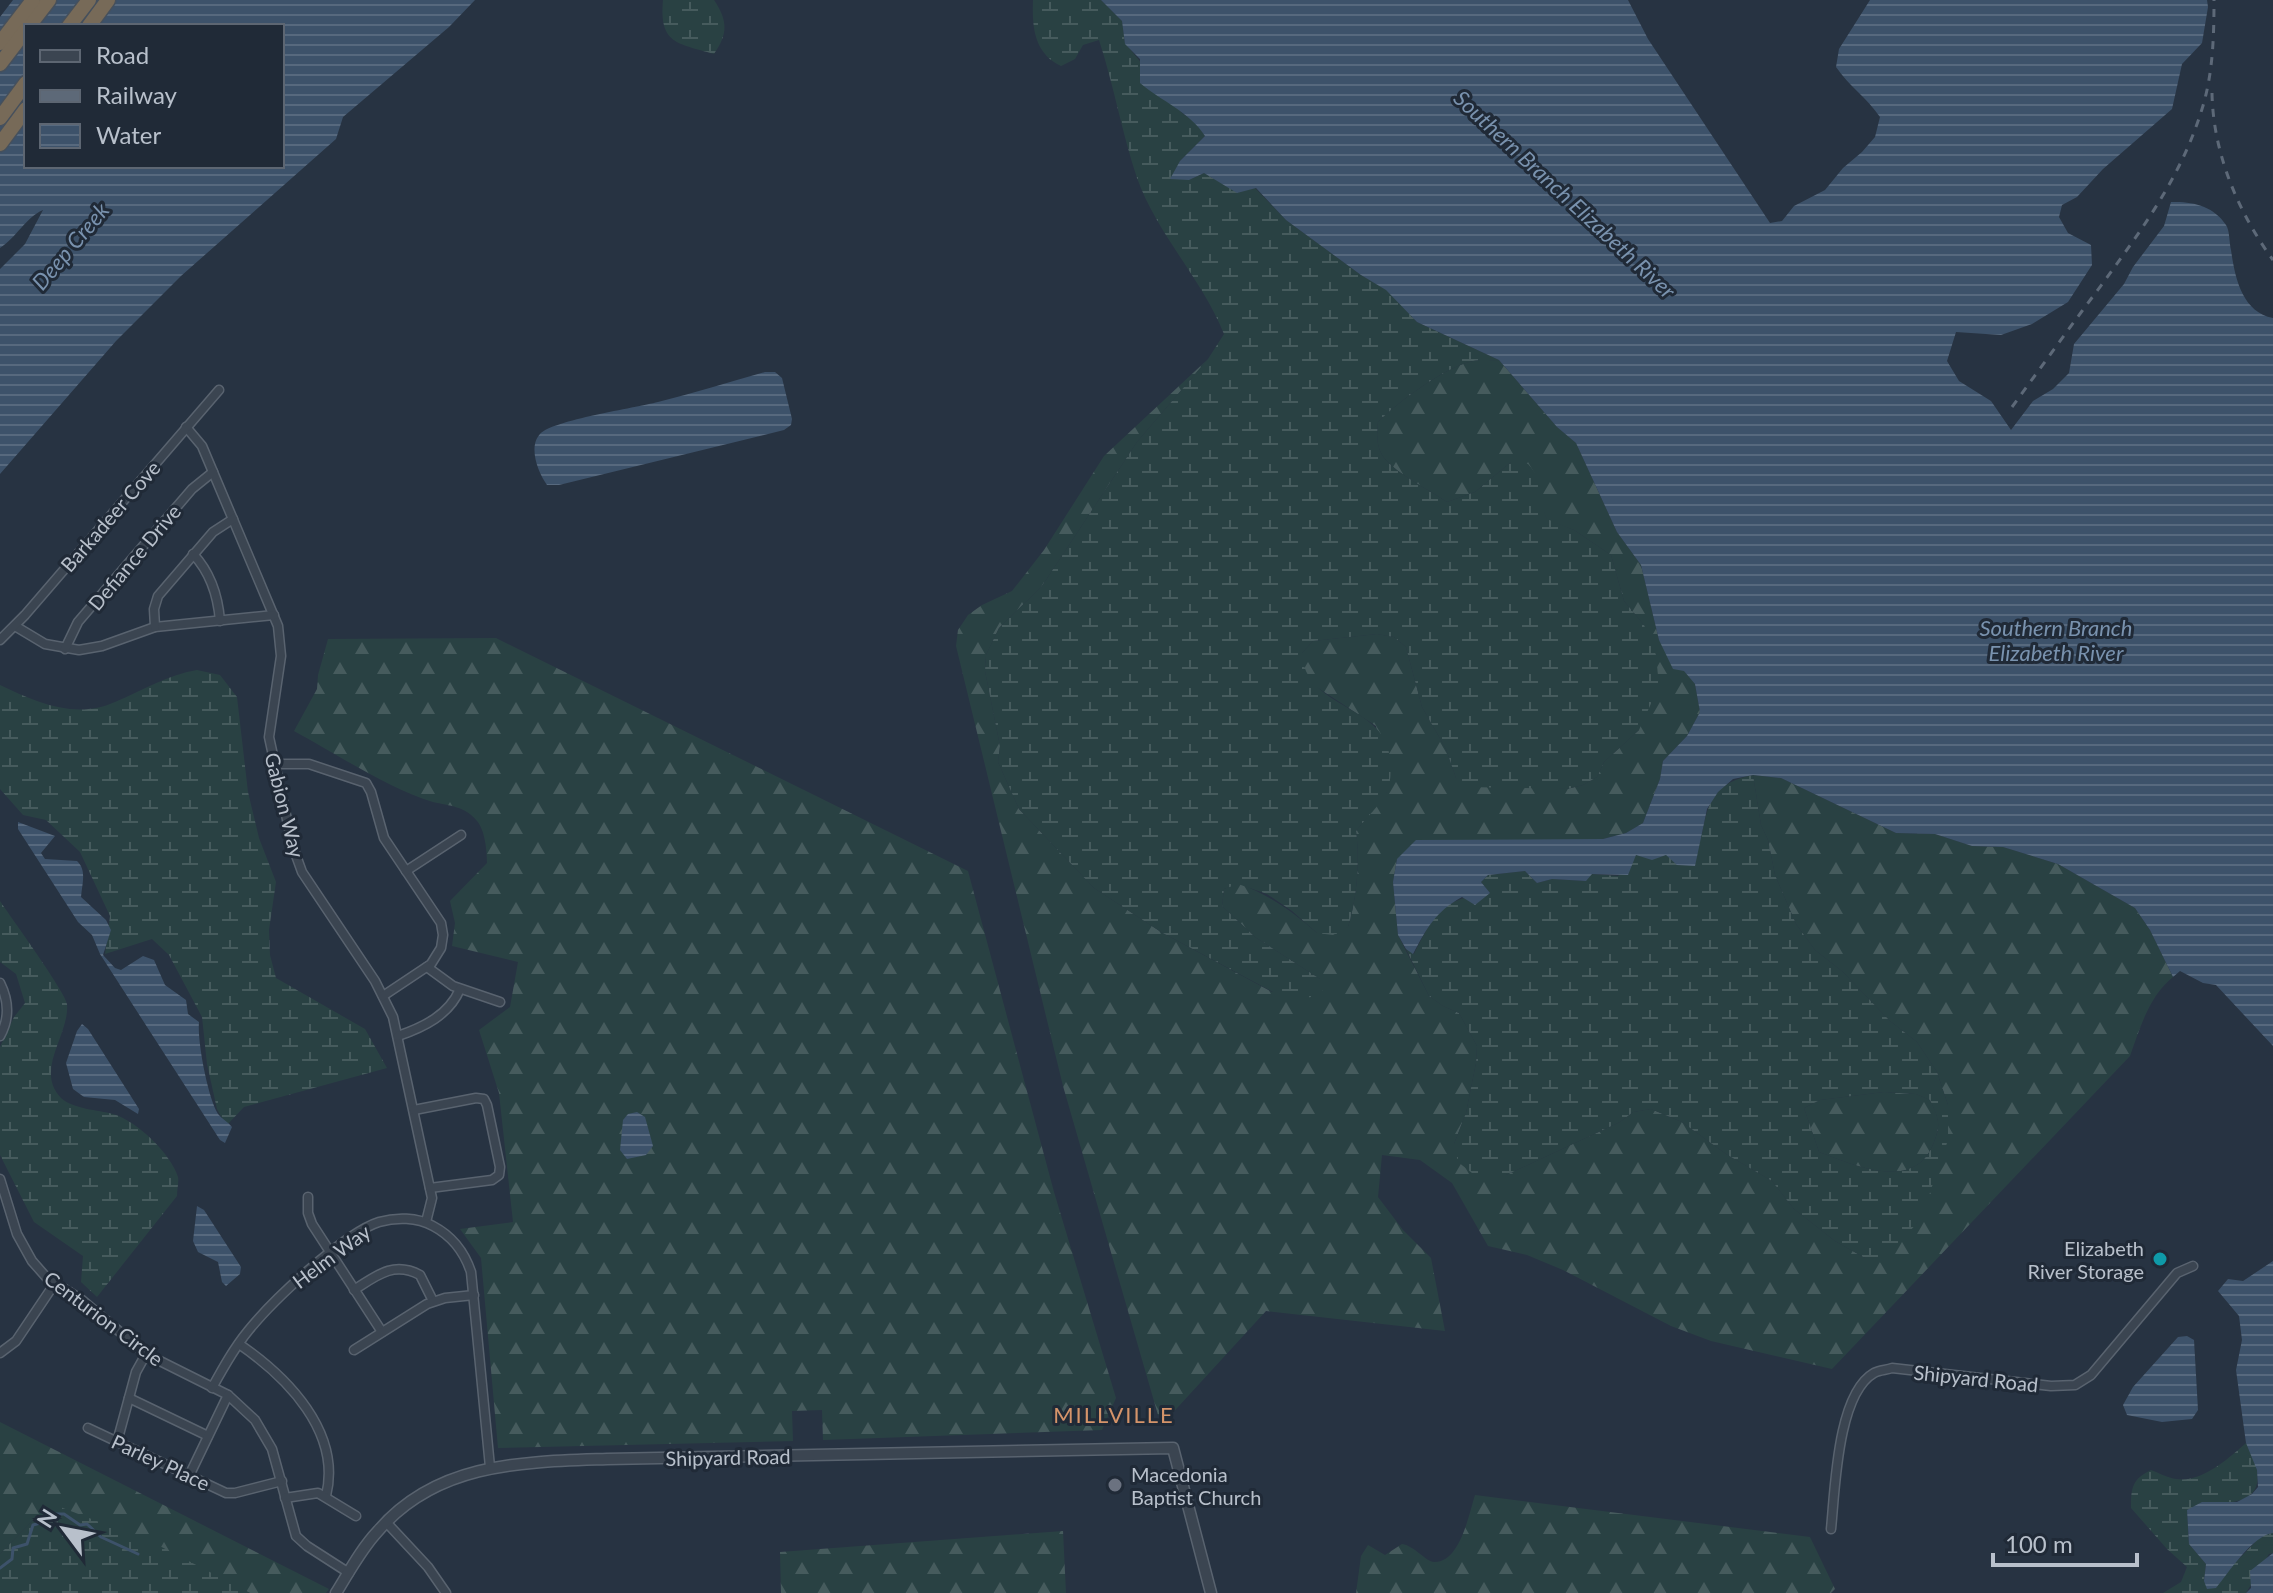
<svg xmlns="http://www.w3.org/2000/svg" width="2273" height="1593" font-family="Lato,sans-serif">
<style>
.forest{fill:url(#forest-firs)}
.wetland{fill:url(#wetland-marsh);fill-rule:evenodd}
.water{fill:url(#water-rules);fill-rule:evenodd}
.lines{fill:none;stroke-linecap:round;stroke-linejoin:round}
.stream{stroke:#3d526a;stroke-width:3}
.minor-casing{stroke:#59636f;stroke-width:11}
.tertiary-casing{stroke:#59636f;stroke-width:13}
.motorway-casing{stroke:#46505c;stroke-width:17}
.minor{stroke:#3b4551;stroke-width:8}
.tertiary{stroke:#3b4551;stroke-width:10}
.motorway{stroke:#776a58;stroke-width:14}
.rail{stroke:#5d6978;stroke-width:3;stroke-dasharray:8 8;stroke-linecap:butt}
.culture-dot{fill:#0f9aa8;stroke:#202a37;stroke-width:3}
.worship-dot{fill:#6b7280;stroke:#202a37;stroke-width:3}
.labels{text-anchor:middle;dominant-baseline:central;stroke-width:6;stroke-linejoin:round;paint-order:stroke}
.street-label{font-size:20px;fill:#b8c0cb;stroke:#202a37}
.poi-label{font-size:20px;fill:#b8c0cb;stroke:#202a37;text-anchor:end}
.water-label{font-size:22px;font-style:italic;fill:#7992ae;stroke:#202a37}
.neighbourhood-label{font-size:22px;letter-spacing:2px;fill:#d5946a;stroke:#202a37}
</style>
<defs>
<pattern id="forest-firs" width="22" height="20" patternUnits="userSpaceOnUse" patternTransform="scale(2)"><rect width="22" height="20" fill="#294143"/><path d="M5 1l3.5 6h-7zM16 11l3.5 6h-7z" fill="#465b5d"/></pattern>
<pattern id="wetland-marsh" width="20" height="14" patternUnits="userSpaceOnUse" patternTransform="scale(2)"><rect width="20" height="14" fill="#294143"/><path d="M1 5h8M5 5V1M11 12h8M15 12V8" fill="none" stroke="#465b5d"/></pattern>
<pattern id="water-rules" width="6" height="5" patternUnits="userSpaceOnUse" patternTransform="scale(2)"><rect width="6" height="5" fill="#3d526a"/><path d="M0 2.5h6" fill="none" stroke="#57697e"/></pattern>
</defs>
<rect width="100%" height="100%" fill="#273342"/>
<g class="forest">
<path d="M1208,359l-71,83 -95,144 -43,42 -13,27 -1,16 15,75 -2,16 21,47 75,79 67,44 111,60 48,-13 -65,-42 -33,-31 2,-17 14,-6c31,12 54,28 79,50l31,-6c9,-29 12,-66 8,-96l31,-39 -11,-66 -64,-42 -10,-15v-16l11,-12 64,-7 17,3 12,10 16,60 24,42 10,29 111,11 16,-4 14,-8 7,-15 35,-32 5,-105 -20,-24 -13,-46 -37,-25 -27,-10 -6,-15 -30,-43 -36,30 -28,10c-17,-12 -57,-31 -66,-49 -5,-10 -4,-21 -3,-31 21,-21 67,-55 95,-61 8,-2 18,0 26,-1l58,67 19,16 41,89 24,33 18,75 36,44 5,28 -13,24 -24,25 -3,18 -17,44 -17,10 -23,6 -206,20 -4,23 5,53 31,61 14,10 16,7 18,33 -1,17 -10,50 -12,31 52,31 114,-53 13,-10 18,-3 31,13 44,32 46,27 22,28 41,32 30,17 52,-35 31,-118 -11,-33 -20,-30 -27,-21 -47,-49 -28,-22 -19,-26 -21,-49 -7,-35 -7,-15 -8,-50 28,3 115,55 39,1 37,12 31,1 55,17 77,44 15,22 23,47c-24,19 -33,51 -43,79l-298,313 -121,-28 -40,-15 -108,-56 -36,-15 -39,-9 -36,-63 -32,-23 -38,-5 -4,42 25,33 28,28 14,73 -179,-20 -99,108 -9,-4 -95,-329 -107,-440 2,-16 10,-15 14,-10 30,-14 32,-41 60,-94z"/>
<path d="M496,638l472,233 86,321 62,206 -14,32 -279,10 -1,-30 -30,1 1,30 -295,7 -17,-190 -21,-29 53,-7 -14,-129 -20,-63 31,-23 8,-45 -66,-16 3,-23 -5,-22 37,-38c0,-12 -2,-33 -10,-42 -12,-15 -27,-15 -44,-19 -44,-13 -98,-49 -139,-71l23,-42 1,-14 10,-36z"/>
<path d="M1884,1092l32,2 14,6c10,20 11,26 2,47 -21,45 -80,17 -113,5l-15,-44 16,-8z"/>
<polygon points="0,1422 329,1589 326,1593 250,1593 219,1579 38,1515 0,1554"/>
<path d="M1475,1495l335,42 25,52 -4,4h-475l5,-37 7,-11 17,10 17,-11c13,2 24,18 32,18 26,1 35,-48 41,-67z"/>
<polygon points="1063,1531 1066,1593 781,1593 780,1552"/>
</g>
<g class="wetland">
<path d="M663,0h51c14,21 14,34 0,54 -37,-11 -55,-10 -51,-54z"/>
<path d="M1033,0h68l21,21 3,22 57,70 15,11 8,12 -25,25 9,19 15,-7 33,19 18,-4 31,32 75,55 25,14 31,33 82,38c-8,1 -18,-1 -26,1 -28,6 -74,40 -95,61 -1,10 -2,21 3,31 9,18 49,37 66,49l28,-10 36,-30 17,2c21,23 8,31 19,55l27,11 37,25 13,46 20,24 12,30 3,31 -20,44 -35,32 -7,15 -14,8 -16,4 -98,-2 -13,-9 -10,-29 -24,-42 -16,-60 -12,-10 -17,-3 -64,7 -11,12c2,57 87,51 88,108 1,10 1,21 -3,31 -7,13 -22,27 -31,39 4,30 1,67 -8,96l-15,8 -16,-2 -25,-22 -25,-17 -29,-10 -14,5 -2,17 33,31 65,42 3,16 -18,3 -32,-6 -112,-60 -67,-44 -75,-79 -21,-47 2,-16 -15,-75 1,-16 13,-27 43,-42 95,-144 71,-83 16,-25c-22,-55 -67,-100 -87,-156 -15,-45 -23,-92 -38,-138l-16,5 -8,14 -14,7c-27,-13 -29,-39 -28,-66z"/>
<path d="M197,670l23,5 17,22 11,95 11,46 17,44 -7,48 1,25 6,23 89,51 22,39 -143,39 -18,19 -9,-17 -10,-45 -5,-47 -33,-62 -17,-16 -47,15 5,-38 -30,-64 -34,-32 -23,-5 -23,-26v-104c36,17 75,35 115,17 28,-12 52,-27 82,-32z"/>
<path d="M1753,775l8,50 7,15 7,35 21,49 19,26 28,22 47,49 27,21 20,30 11,33v35l-23,67 -8,16 -35,40 -17,-5 -30,-17 -41,-32 -22,-28 -46,-27 -44,-32 -31,-13 -18,3 -13,10 -114,53 -18,3 -16,-5 -14,-11 -4,-18 12,-31 10,-50 1,-17 -18,-33 -16,-7 -14,-10 -23,-47 8,5c21,-41 27,-55 76,-61l-9,-11 7,-7 37,-4 12,12 15,-4 33,2 6,-7 27,2 18,-21 66,-21c6,-34 14,-52 51,-59zM1884,1092l32,2 14,6c10,21 11,26 2,47 -21,45 -80,17 -113,5l-15,-44 16,-8z"/>
<path d="M0,901c10,15 66,92 67,103 3,30 -33,66 -6,94 12,11 37,12 52,16 24,7 58,40 65,63 1,5 -1,13 -1,19l-80,101 -16,-15 2,-26 -49,-34 -34,-67v-108l14,-30 11,-14 -9,-29 -16,-12z"/>
<path d="M2246,1443c12,20 22,51 -9,58 -21,6 -26,-5 -50,10l2,33 17,20 -2,17 34,-21 25,-26 10,-1v20l-4,1 -23,39h-83l18,-11 6,-15 -20,-18 -36,-41c0,-20 1,-29 20,-38 8,3 17,8 25,9 26,4 53,-21 70,-36z"/>
<polygon points="55,1505 154,1543 250,1593 0,1593 0,1554 38,1515"/>
</g>
<g class="water">
<path d="M13,0h462l-26,27 -106,90 -7,22 -155,137 -65,65 -116,133v-205l25,-25 18,-34c-18,8 -26,27 -43,38v-231zM26,26h256v140h-256z"/>
<path d="M1101,0h527l20,39 122,184 12,-2 12,-15 31,-16 18,-22 19,-16 13,-15 5,-20c-13,-19 -31,-31 -44,-50l3,-18 31,-49h337l1,7 -6,36 -20,21 -10,45 -69,60 -26,28 -15,8 -3,12 9,16 23,12 1,20 -24,37 -36,22 -31,11 -45,-3 -9,29 12,20 32,20 20,29 22,-29 20,-12 16,-16 5,-29 50,-60 9,-17 31,-41 7,-24c21,-1 43,4 55,23 4,6 3,18 5,25 4,28 11,62 42,68v728l-57,-61 -13,-2 -23,-12 -7,6 -23,-47 -15,-22 -77,-44 -55,-17 -31,-1 -37,-12 -39,-1 -115,-55 -28,-3 -20,4 -15,13 -11,17 -12,57 -18,-1 -11,-10 -14,5 -16,-5 -8,20 -36,-1 -6,7 -34,-2 -15,4 -12,-12 -37,4 -7,7 9,11 -15,12 -13,-8c-27,15 -35,31 -49,57l-7,-5 -8,-14 -5,-53 4,-23 19,-19 187,-1 23,-6 17,-10 17,-44 3,-18 24,-25 13,-24 -5,-28 -11,-13 -11,-2 -14,-29 -18,-75 -24,-33 -41,-89 -19,-16 -58,-67 -82,-38 -31,-32 -25,-15 -75,-55 -30,-32 -19,5 -33,-20 -15,7 -19,-1 10,-18 25,-25c-15,-24 -44,-35 -65,-53v-24l-15,-15 -3,-23z"/>
<path d="M765,372h10l7,6 10,41 -1,6 -7,5 -225,55h-12c-9,-13 -19,-38 -7,-51 13,-14 95,-26 118,-32 36,-9 72,-20 107,-30z"/>
<path d="M18,822l37,14 -14,17 4,6 32,2c10,9 5,23 4,36l25,23 5,10 -8,25 12,13 6,2 22,-14 11,4 11,25 21,15 2,14 11,8c-2,19 9,76 19,92 4,5 10,8 14,13l-7,16 -5,-3 -120,-186 -8,-19 -14,-13 -60,-93z"/>
<polygon points="82,1024 88,1029 139,1109 138,1114 115,1100 84,1097 73,1089 66,1063 77,1031"/>
<polygon points="637,1112 645,1117 653,1146 646,1155 627,1159 620,1150 623,1120 628,1114"/>
<polygon points="197,1206 204,1210 241,1267 240,1274 226,1286 222,1282 218,1262 198,1252 193,1241"/>
<path d="M2273,1261v272c-20,2 -44,39 -57,55l-9,1 -3,-8 2,-17 -17,-20 -2,-34 15,-8h35l15,-8 6,-7 -1,-17 -11,-27 -10,-73 6,-30 -3,-24 -21,-25 10,-12 15,2z"/>
<polygon points="2187,1336 2194,1340 2198,1410 2192,1419 2162,1422 2127,1415 2123,1405 2133,1387 2178,1337"/>
<polygon points="2273,1553 2273,1593 2246,1593 2251,1588 2250,1571"/>
</g>
<g class="lines">
<polyline class="stream" points="0,1568 12,1559 13,1548 27,1544 33,1525 44,1522 53,1514 64,1514 80,1525 87,1524 101,1537 138,1554"/>
<defs>
<g id="minor">
<polyline points="186,427 202,446 278,626 281,656 269,737 293,847 302,872 375,981 393,1017 432,1198 426,1222"/>
<path d="M193,554c18,19 25,42 27,67"/>
<polyline points="15,626 45,644 79,650 102,646 155,627 274,615"/>
<polyline points="155,627 154,609 158,596 213,532 233,519"/>
<polyline points="0,640 25,615 219,390"/>
<polyline points="65,649 78,622 192,489 213,472"/>
<polyline points="274,764 309,764 366,783 371,792 384,838 441,923 443,935 441,948 431,964 383,996"/>
<polyline points="406,871 461,835"/>
<polyline points="427,967 453,986 500,1002"/>
<path d="M0,983c9,18 10,35 0,53"/>
<path d="M398,1036c26,-9 51,-21 62,-47"/>
<polyline points="414,1110 476,1098 484,1099 487,1105 500,1167 499,1175 492,1180 430,1188"/>
<polyline points="0,1179 17,1234 32,1261 47,1278 82,1300 146,1354 228,1395 255,1420 272,1449 296,1536 307,1546 349,1573"/>
<polyline points="308,1197 308,1213 312,1224 382,1332"/>
<path d="M354,1290c23,-15 40,-29 66,-15l13,26"/>
<path d="M239,1344c48,33 103,88 87,152"/>
<polyline points="354,1350 427,1304 445,1298 474,1295"/>
<polyline points="0,1353 16,1341 55,1283"/>
<path d="M212,1388c11,-20 22,-40 36,-57 24,-30 96,-98 131,-109 17,-5 38,-5 54,4 19,10 31,25 38,46l19,195"/>
<polyline points="129,1398 208,1436"/>
<polyline points="88,1428 226,1493 235,1493 282,1481"/>
<polyline points="117,1442 136,1372 146,1354"/>
<polyline points="189,1476 228,1395"/>
<polyline points="285,1498 318,1493 356,1516"/>
<polyline points="386,1522 428,1567 446,1593"/>
<path d="M1831,1529c4,-38 6,-135 43,-156 5,-3 13,-3 18,-5l159,18 24,-1 16,-10 86,-102 16,-7"/>
</g>
<path id="tertiary" d="M336,1593c13,-21 25,-44 42,-62 59,-69 145,-69 229,-72l566,-11 38,145"/>
<g id="motorway">
<polyline points="29,26 49,0"/>
<polyline points="69,26 89,0"/>
<polyline points="89,26 108,0"/>
<polyline points="0,43 33,0"/>
<polyline points="0,64 26,30"/>
<polyline points="0,118 26,83"/>
<polyline points="0,144 26,109"/>
</g>
</defs>
<use href="#minor" class="minor-casing"/>
<use href="#tertiary" class="tertiary-casing"/>
<use href="#motorway" class="motorway-casing"/>
<use href="#minor" class="minor"/>
<use href="#tertiary" class="tertiary"/>
<use href="#motorway" class="motorway"/>
<g class="rail">
<path d="M2212,93c1,60 26,119 61,167"/>
<path d="M2012,407c30,-41 60,-83 91,-124 40,-55 79,-108 99,-174 11,-35 12,-73 12,-109"/>
</g>
</g>
<circle class="culture-dot" cx="2160" cy="1259" r="8"/>
<circle class="worship-dot" cx="1115" cy="1485" r="8"/>
<g class="labels">
<g class="street-label">
<text transform="translate(110 516) rotate(-49)">Barkadeer Cove</text>
<text transform="translate(134 557) rotate(-50)">Defiance Drive</text>
<text transform="translate(285 805) rotate(76)">Gabion Way</text>
<text transform="translate(331 1256) rotate(-37)">Helm Way</text>
<text transform="translate(104 1318) rotate(37)">Centurion Circle</text>
<text transform="translate(1976 1378) rotate(6)">Shipyard Road</text>
<text transform="translate(728 1457) rotate(-1)">Shipyard Road</text>
<text transform="translate(161 1462) rotate(25)">Parley Place</text>
</g>
<g class="poi-label">
<text x="2144" y="1248">Elizabeth<tspan x="2144" dy="23">River Storage</tspan></text>
<text x="1131" y="1474" text-anchor="start">Macedonia<tspan x="1131" dy="23">Baptist Church</tspan></text>
</g>
<g class="water-label">
<text transform="translate(1565 194) rotate(43)">Southern Branch Elizabeth River</text>
<text transform="translate(70 246) rotate(-50)">Deep Creek</text>
<text x="2056" y="627">Southern Branch<tspan x="2056" dy="25">Elizabeth River</tspan></text>
</g>
<g class="neighbourhood-label">
<text x="1114" y="1414">MILLVILLE</text>
</g>
</g>
<rect x="24" y="24" width="260" height="144" fill="#202a37" stroke="#5d6672" stroke-width="2"/>
<rect x="40" y="50" width="40" height="12" fill="#3b4551" stroke="#5d6672" stroke-width="2"/>
<text x="96" y="64" font-size="24" fill="#b8c0cb">Road</text>
<rect x="40" y="90" width="40" height="12" fill="#5d6978" stroke="#5d6672" stroke-width="2"/>
<text x="96" y="104" font-size="24" fill="#b8c0cb">Railway</text>
<rect x="40" y="124" width="40" height="24" fill="url(#water-rules)" stroke="#5d6672" stroke-width="2"/>
<text x="96" y="144" font-size="24" fill="#b8c0cb">Water</text>
<g transform="translate(64 1529) rotate(302)" stroke="#202a37" stroke-width="6" paint-order="stroke">
<path d="M0-6L14 30L0 20L-14 30Z" fill="#b8c0cb"/>
<text y="-12" font-size="22" font-weight="bold" text-anchor="middle" fill="#b8c0cb">N</text>
</g>
<path d="M1993 1553v12h144v-12" fill="none" stroke="#b8c0cb" stroke-width="4"/>
<text x="2005" y="1553" font-size="24" fill="#b8c0cb" stroke="#202a37" stroke-width="6" paint-order="stroke">100 m</text>
</svg>
